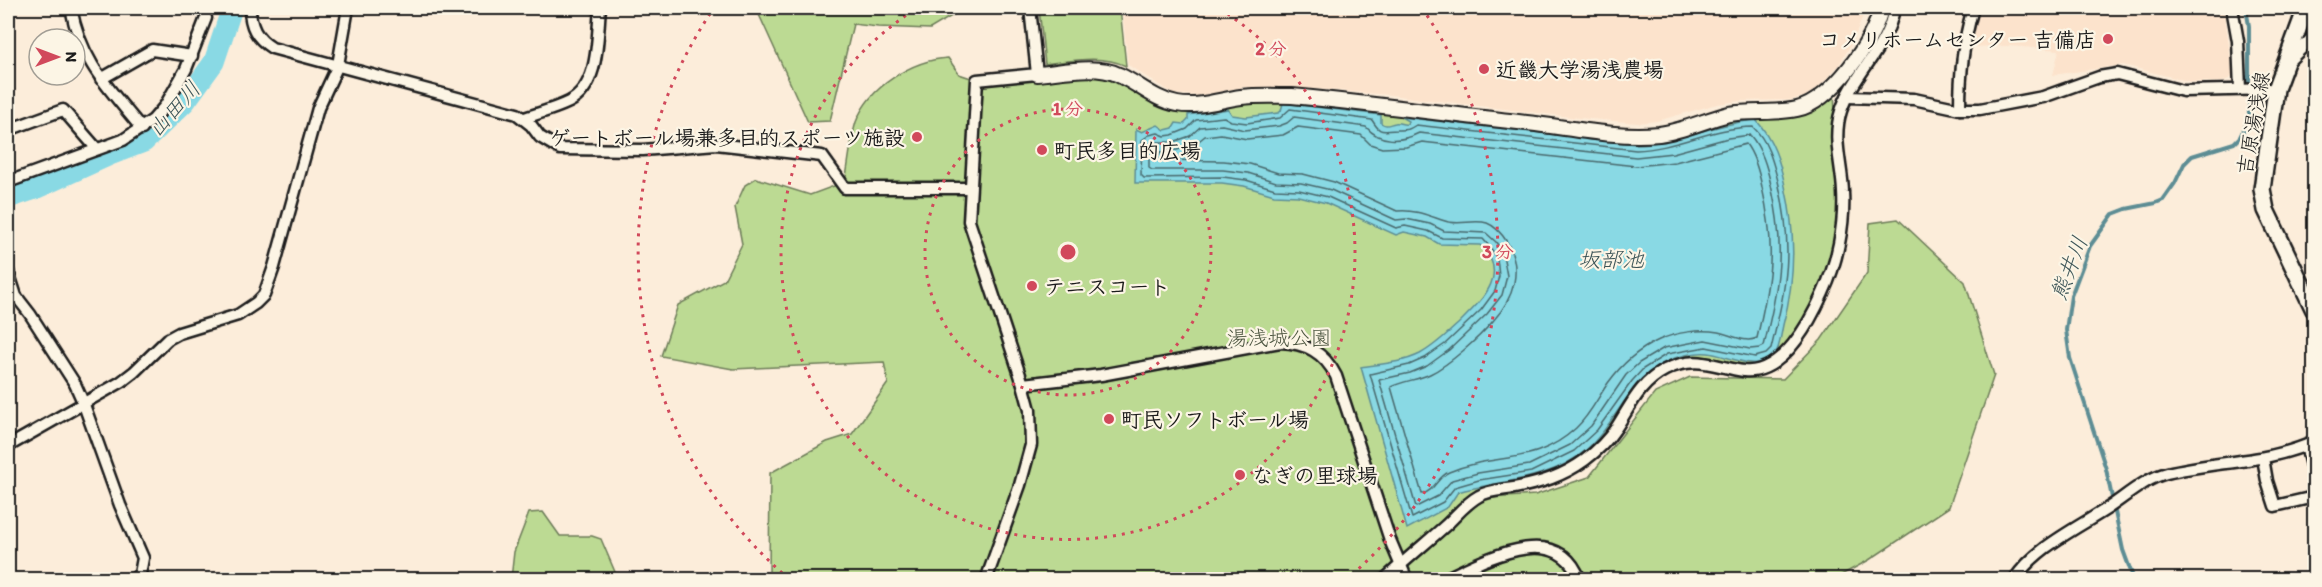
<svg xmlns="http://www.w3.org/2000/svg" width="2322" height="587" font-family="Itim,'Klee One',sans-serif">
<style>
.built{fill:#fce3cc}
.green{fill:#bcda93;stroke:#6c7b58;stroke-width:1.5}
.water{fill:#89d9e4;stroke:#5d8d94;stroke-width:1.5}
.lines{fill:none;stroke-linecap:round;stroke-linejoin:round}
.shore{stroke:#48686c;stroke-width:1.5}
.stream{stroke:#5d8d94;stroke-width:4}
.river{stroke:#89d9e4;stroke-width:21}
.minor-casing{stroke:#1c1c1c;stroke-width:15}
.tertiary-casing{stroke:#1c1c1c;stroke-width:18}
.secondary-casing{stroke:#1c1c1c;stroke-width:20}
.minor{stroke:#fcf5e5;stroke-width:10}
.tertiary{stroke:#fcf5e5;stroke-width:14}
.secondary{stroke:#fcf5e5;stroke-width:15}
.ring{fill:none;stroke:#d1495b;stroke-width:3;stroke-dasharray:3 6}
.poi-dot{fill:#d1495b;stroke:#fcf5e5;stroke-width:2}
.labels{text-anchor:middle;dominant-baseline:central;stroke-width:4.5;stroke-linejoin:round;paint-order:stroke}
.poi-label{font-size:21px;font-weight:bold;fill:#1c1c1c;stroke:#fcf5e5;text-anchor:start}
.street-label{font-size:21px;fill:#1c1c1c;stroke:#fcf5e5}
.park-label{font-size:21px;fill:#4c5540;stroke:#fcf5e5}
.water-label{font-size:22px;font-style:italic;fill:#3d5558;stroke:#fcf5e5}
.centre{fill:#d1495b;stroke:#fcf5e5;stroke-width:3}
.ring-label{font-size:18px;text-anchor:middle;font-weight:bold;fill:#d1495b;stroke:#fcf5e5;stroke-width:4.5;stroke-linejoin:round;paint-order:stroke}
</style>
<rect width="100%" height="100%" fill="#fcedda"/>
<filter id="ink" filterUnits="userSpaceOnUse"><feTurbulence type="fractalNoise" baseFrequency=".0167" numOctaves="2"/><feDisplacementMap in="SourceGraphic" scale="12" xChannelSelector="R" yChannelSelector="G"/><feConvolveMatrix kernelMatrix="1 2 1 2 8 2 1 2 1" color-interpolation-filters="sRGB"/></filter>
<g filter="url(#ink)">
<g class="built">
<polygon points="1122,8 1866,8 1854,39 1839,65 1818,88 1806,96 1791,100 1740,101 1717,104 1657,121 1638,123 1579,118 1390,95 1315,89 1243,87 1200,96 1173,94 1128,65"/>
<polygon points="1974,8 2224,8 2233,77 2222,82 2191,82 2123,65 2053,75 2059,50 2008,46 1965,47"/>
</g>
<g class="green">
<polygon points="756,8 965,8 930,29 878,27 853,24 830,121 808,122"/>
<path d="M1039,8h81l6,58c-25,-12 -55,-5 -81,-2z"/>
<path d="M948,58l11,16 18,6 120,-10 67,30 79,-3 398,38 71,-16 72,-8 50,-25 2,59 6,24 -5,84 -43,89 -35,29 -57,-10 -46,15 -40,53 -40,37 -101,33 60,-4 54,-18 66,-84 35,-16 93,2 38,-39 46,-67 3,-50 28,-4 67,63 29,93 -45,132 -80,53 -35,19 -282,1 -6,-4 -12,4h-776l11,-4 1,-103 57,-31 25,-8 36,-51 -4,-21 -151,7 -72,-13 17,-51 46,-25 18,-36 -7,-37 10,-22 11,-7 54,17 35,-13c4,-19 5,-41 11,-60 13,-35 56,-62 92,-64z"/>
<polygon points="543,512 560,536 592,536 601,539 618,579 511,579 514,552 529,513"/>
</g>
<path class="water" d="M1283,103l98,12v8c6,4 8,1 14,0 5,-1 7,2 12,1l1,-3 -7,-4 235,27c41,-1 79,-21 120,-24 17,19 24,41 29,66 11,48 11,92 -2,139 -2,9 -3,24 -9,31 -17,17 -46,-1 -66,-3 -12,-1 -28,2 -40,8 -40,18 -51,62 -82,89 -37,31 -84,30 -128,42l-10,15 -41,22 -46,-162c20,-3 41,-4 59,-13 15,-8 28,-21 40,-32 22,-22 51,-48 20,-77l-41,-1 -12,-7 -23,-5 -8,3 -70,-32 -28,-7 -24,-1 -30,-9 -22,-3h-87l1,-54 6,3 16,-7 7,5 8,-2 3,-5 8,1 4,-4v-5l40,-6 4,6 14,2 32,-4 3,-2z"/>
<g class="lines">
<g class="shore">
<path d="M1290,109l82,11c9,15 10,10 25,10 10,-1 10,1 19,-5l220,25c40,-1 77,-23 117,-23 15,14 20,35 25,54 16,68 9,102 -7,168l-5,5 -11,3 -49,-10 -39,7 -24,15 -11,12 -35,49 -23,21 -43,21 -52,8 -24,7 -12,15 -31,16 -42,-144 39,-9 16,-7 20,-14 36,-34 14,-19 4,-15 -2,-18 -7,-11 -7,-8 -41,-1 -14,-7 -23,-5 -9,2 -68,-31 -29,-7 -24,-1 -29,-9 -23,-3 -79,1 -3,-3 1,-35 7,-5 9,-2 7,3 7,-1 15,-6 9,-9 28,-3 7,4 16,2 33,-5z"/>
<path d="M1294,117l72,10c14,16 35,15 53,6l217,24 37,-4 55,-15 22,-3c12,14 17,32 21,50 15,65 8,98 -7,161l-4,2 -10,1 -45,-9 -41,8 -25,15 -13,12 -35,51 -21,19 -41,20 -51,8 -26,7 -14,16 -22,11 -37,-127 31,-7 17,-7 22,-16 38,-36 15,-19 5,-19 -4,-22 -7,-12 -10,-9 -42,-2 -14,-7 -24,-5 -10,1 -65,-30 -30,-7 -25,-1 -28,-9 -25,-3h-71l-3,-2v-23l4,-3h20l17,-6 10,-9 22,-2 23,5 34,-4 8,-3z"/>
<path d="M1298,127l63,8 9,9 12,4 24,-1 16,-5 214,24 39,-4 71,-18c9,12 13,28 16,43 14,61 9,91 -5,151 -12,6 -27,-4 -39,-6 -19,-3 -41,0 -59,8 -20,9 -38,25 -51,43 -11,16 -18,32 -32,45 -42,39 -81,24 -127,44 -12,5 -14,19 -27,22l-31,-107c11,-6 27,-7 39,-13 19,-9 49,-36 63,-53 21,-23 30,-51 14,-79 -5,-8 -12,-16 -20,-19 -13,-4 -29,3 -42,-2 -16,-5 -30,-12 -48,-10l-63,-29 -31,-8 -25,-1 -28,-9 -26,-3 -63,-1 -3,-2 2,-6 17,-2 18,-6 10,-8 16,-2 26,5 36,-4z"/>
</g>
<polyline class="stream" points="2134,580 2123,550 2106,469 2070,358 2066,330 2071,296 2090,246 2113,214 2126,209 2156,203 2163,200 2175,183 2184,164 2192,156 2234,143 2240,137 2249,119 2249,26 2246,8"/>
<polyline class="river" points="8,198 35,189 110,155 144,142 185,102 214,62 232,8"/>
<defs>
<g id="minor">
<path d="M71,8c10,54 37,79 71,121"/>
<path d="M250,8c0,18 6,30 22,40l245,66 14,11 9,12 20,12 83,1 73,-6 106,12 23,32h125"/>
<polyline points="2232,8 2238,41 2240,89"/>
<polyline points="2288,62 2314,36"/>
<polyline points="101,79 152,50 192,56"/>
<polyline points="1847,97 1914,99 1960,109 1980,109 2043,97 2099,77 2117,74 2183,91 2276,89"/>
<path d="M1960,109c0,-37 3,-66 13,-101"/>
<path d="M524,118c15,-5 31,-9 45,-16 31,-16 28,-65 31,-94"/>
<polyline points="8,130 63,110 97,149"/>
<polyline points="8,182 123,140 153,120 165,106 186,69 206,18"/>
<polyline points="8,271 16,296 30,314 75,384 83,402 120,505 143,558 140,574 132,580"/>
<path d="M1023,384l78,-9 179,-33c26,1 44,10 56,34l54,164 17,40"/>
<polyline points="2306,446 2314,477"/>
<polyline points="8,448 12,444 121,382 134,372 168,339 179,333 238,315 256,303 264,295 274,267 318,108 338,65 348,8"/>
<polyline points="2263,458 2267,481 2275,506 2314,497"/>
<polyline points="986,580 1020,485 1031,445 1030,410 1023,384 969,221 977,80 1037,74 1030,8"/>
<path d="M1384,580c20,-19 41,-36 61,-54 11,-10 21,-23 34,-30 10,-6 24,-6 35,-8 27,-5 49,-12 71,-28 12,-9 23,-20 31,-32 15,-23 24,-45 49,-58 32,-16 49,-3 79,1 38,4 66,-49 79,-78 14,-30 22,-68 20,-101 -1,-28 -11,-53 -2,-81 12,-37 47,-63 53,-103"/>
<path d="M1442,580c38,-17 115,-63 138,0"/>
<path d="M2014,580c22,-33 62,-51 94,-72 18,-12 38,-30 59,-35 49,-12 100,-10 147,-31"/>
</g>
<path id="tertiary" d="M1037,74c25,-2 59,-10 82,1 20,9 36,25 58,29 22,4 42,-4 64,-7 17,-2 34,-1 51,-1 81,8 163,19 244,28 40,5 83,14 123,10 24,-3 46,-14 70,-20 22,-4 46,0 68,-5 34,-7 78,-69 84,-101"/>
<polyline id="secondary" points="2306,8 2276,89 2262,189 2266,210 2314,310"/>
</defs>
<use href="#minor" class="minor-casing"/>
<use href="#tertiary" class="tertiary-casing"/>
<use href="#secondary" class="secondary-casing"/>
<use href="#minor" class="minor"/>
<use href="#tertiary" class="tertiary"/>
<use href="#secondary" class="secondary"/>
</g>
</g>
<g class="ring">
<circle cx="1068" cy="252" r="143"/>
<path d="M1220 9A287 287 0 1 1 916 9"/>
<path d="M789 579A430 430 0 0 1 714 8M1422 8A430 430 0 0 1 1347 579"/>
</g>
<g class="poi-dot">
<circle cx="2108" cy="39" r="6"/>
<circle cx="1484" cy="69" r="6"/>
<circle cx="917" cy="137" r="6"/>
<circle cx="1042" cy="150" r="6"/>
<circle cx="1032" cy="286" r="6"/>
<circle cx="1109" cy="419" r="6"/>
<circle cx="1240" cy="475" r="6"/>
</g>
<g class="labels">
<g class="poi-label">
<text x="2096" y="39" text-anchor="end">コメリホームセンター 吉備店</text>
<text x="1496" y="69">近畿大学湯浅農場</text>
<text x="905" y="137" text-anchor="end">ゲートボール場兼多目的スポーツ施設</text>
<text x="1054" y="150">町民多目的広場</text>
<text x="1044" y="286">テニスコート</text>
<text x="1121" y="419">町民ソフトボール場</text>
<text x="1252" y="475">なぎの里球場</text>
</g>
<g class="street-label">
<text transform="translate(2253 123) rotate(-80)">吉原湯浅線</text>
</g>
<g class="park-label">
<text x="1279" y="337">湯浅城公園</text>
</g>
<g class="water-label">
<text transform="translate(174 109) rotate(-48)">山田川</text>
<text x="1611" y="259">坂部池</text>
<text transform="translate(2069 268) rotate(-69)">熊井川</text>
</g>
</g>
<circle cx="1068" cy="252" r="9" class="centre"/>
<g class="ring-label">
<text x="1271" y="55">2 分</text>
<text x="1068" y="115">1 分</text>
<text x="1498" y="258">3 分</text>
</g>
<rect width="2322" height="587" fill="none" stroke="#fcf5e5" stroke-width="30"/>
<rect x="15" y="15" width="2292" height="557" fill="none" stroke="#1c1c1c" stroke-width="2" filter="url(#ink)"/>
<g transform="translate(57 57) rotate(90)"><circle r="28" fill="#fcf5e5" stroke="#a29e95" stroke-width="1.5"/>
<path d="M0-4.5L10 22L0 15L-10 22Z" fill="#d1495b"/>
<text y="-9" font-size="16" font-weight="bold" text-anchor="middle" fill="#1c1c1c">N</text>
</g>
</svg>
